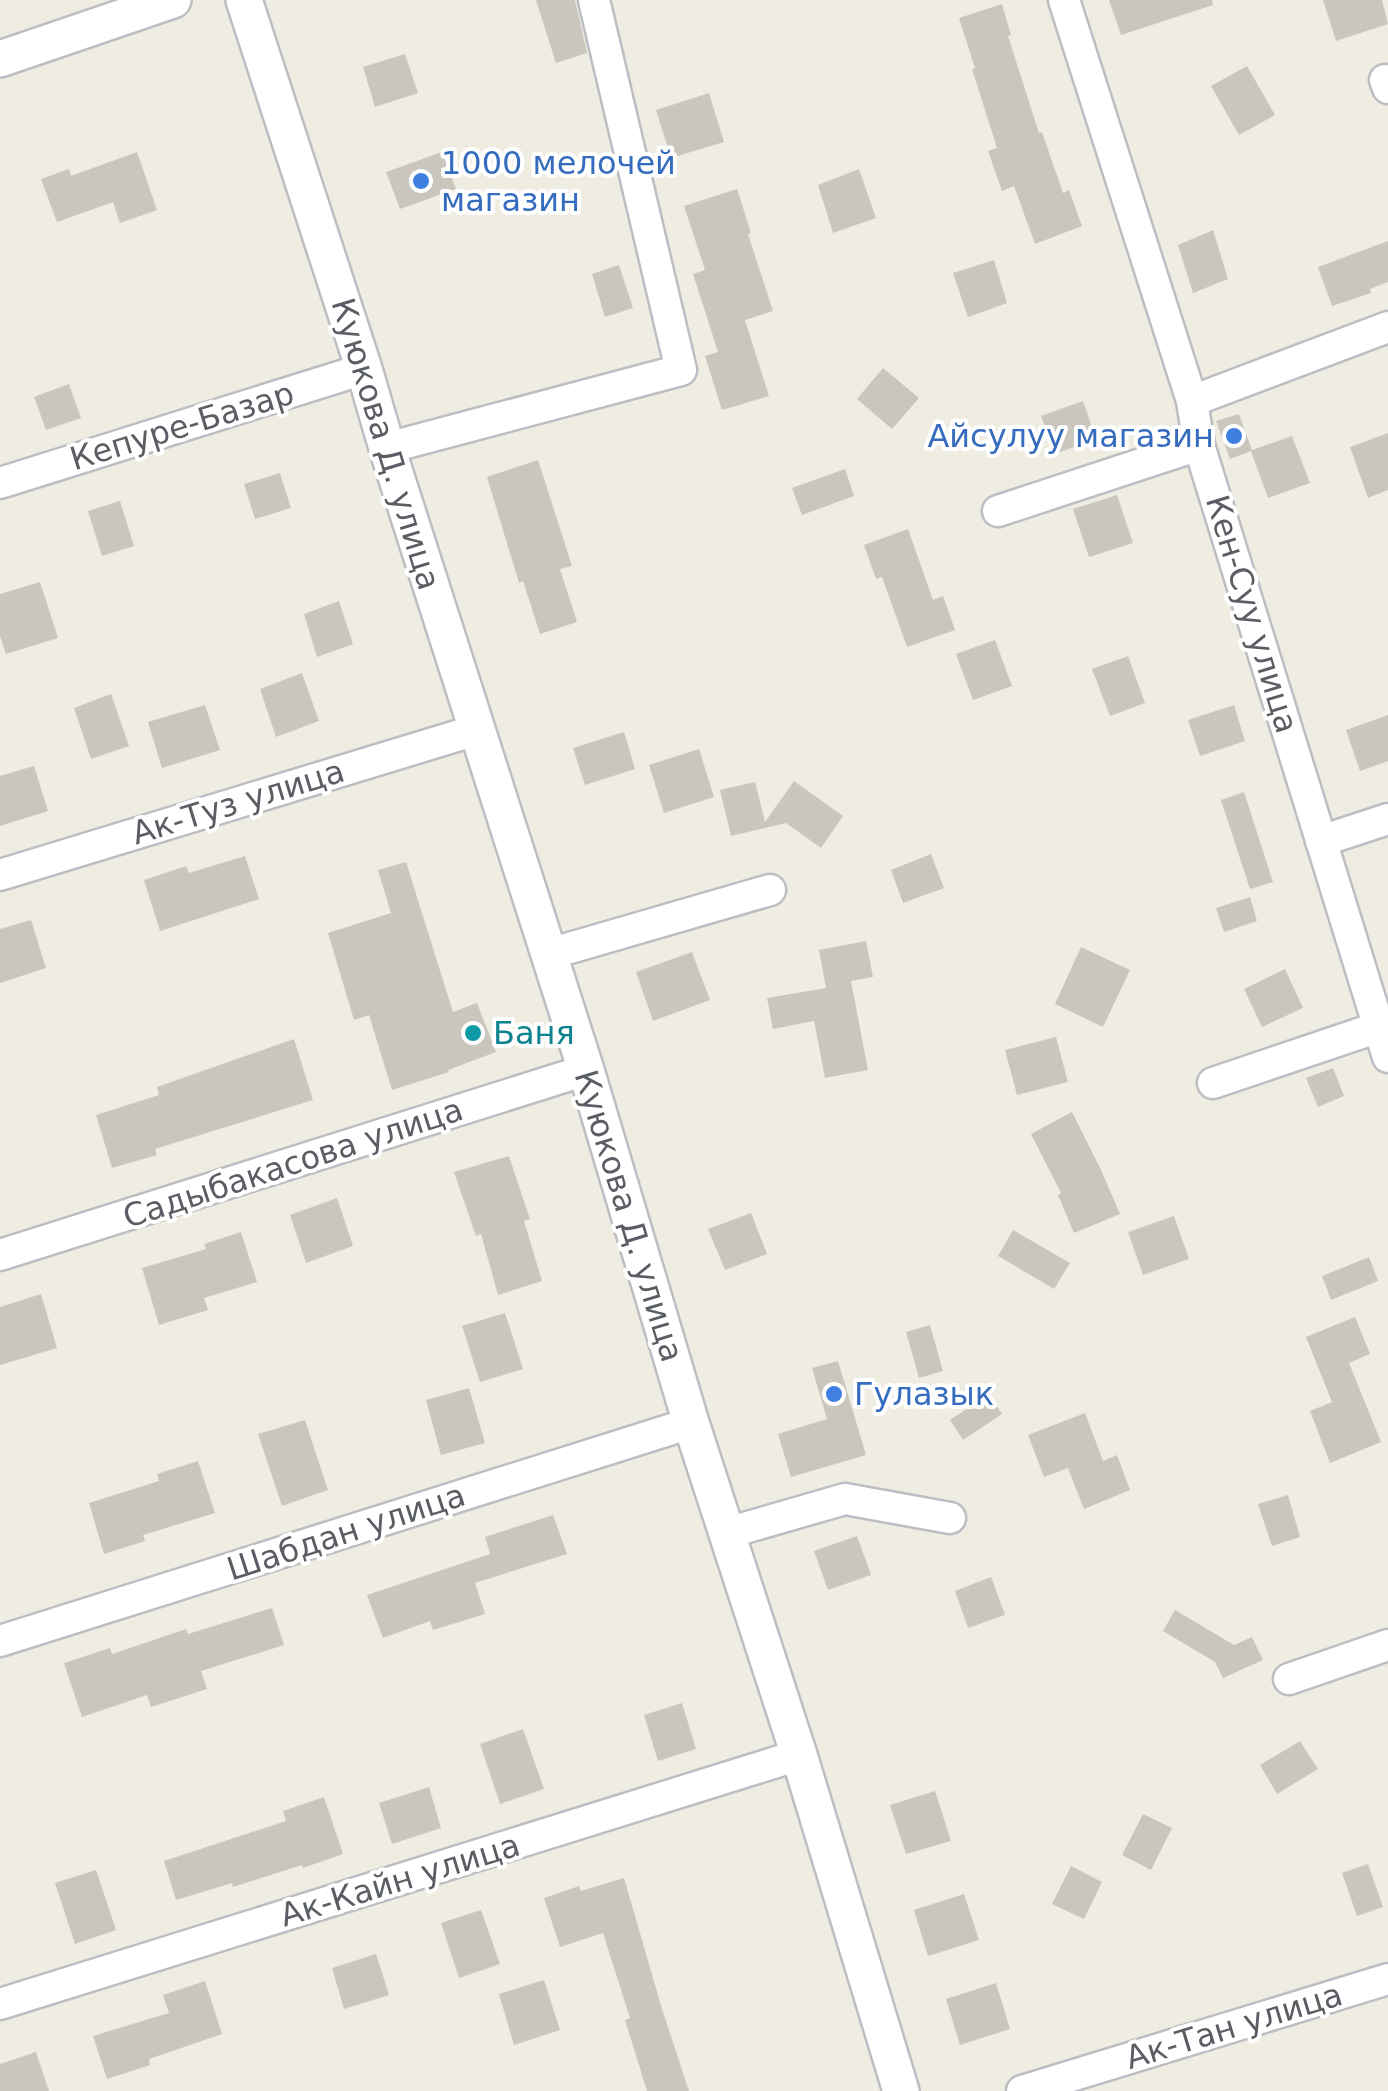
<svg xmlns="http://www.w3.org/2000/svg" width="1388" height="2091" font-family="'DejaVu Sans',sans-serif">
<style>
.building{fill:#cac6be}
.lines{fill:none;stroke-linecap:round;stroke-linejoin:round}
.minor-casing{stroke:#bcbec4;stroke-width:35}
.tertiary-casing{stroke:#bcbec4;stroke-width:40}
.minor{stroke:#fff;stroke-width:30}
.tertiary{stroke:#fff;stroke-width:35}
.shop-dot{fill:#3f7fe0;stroke:#fff;stroke-width:4}
.culture-dot{fill:#0f9aa8;stroke:#fff;stroke-width:4}
.labels{text-anchor:middle;dominant-baseline:central;stroke-width:8;stroke-linejoin:round;paint-order:stroke}
.shop-label{font-size:32px;fill:#366cbe;stroke:#fff;text-anchor:start}
.street-label{font-size:32px;fill:#5a5e64;stroke:#fff}
.culture-label{font-size:32px;fill:#0d838f;stroke:#fff;text-anchor:start}
</style>
<rect width="100%" height="100%" fill="#efede1"/>
<g class="building">
<polygon points="536,0 575,0 587,53 556,63"/>
<polygon points="1109,0 1212,0 1213,5 1121,35"/>
<polygon points="1323,0 1382,0 1388,24 1336,41"/>
<polygon points="1002,4 1011,35 1008,36 1039,133 1042,132 1063,193 1069,190 1082,226 1035,244 1014,186 1002,191 988,151 997,148 972,69 975,68 959,18"/>
<polygon points="405,54 418,93 375,107 363,67"/>
<polygon points="1247,66 1275,115 1239,135 1211,86"/>
<polygon points="709,93 724,142 671,158 656,110"/>
<polygon points="137,152 157,210 120,223 113,202 57,222 41,179 69,169 71,176"/>
<polygon points="442,152 456,189 400,209 386,172"/>
<polygon points="859,169 876,218 833,233 818,185"/>
<polygon points="737,189 751,233 748,234 773,311 745,320 769,396 722,410 705,356 718,352 693,274 705,270 684,206"/>
<polygon points="1213,230 1228,279 1193,293 1178,245"/>
<polygon points="1388,241 1388,282 1370,289 1371,293 1332,306 1318,267"/>
<polygon points="994,260 1007,303 968,317 953,273"/>
<polygon points="619,265 633,308 605,317 592,274"/>
<polygon points="883,368 919,398 892,429 857,399"/>
<polygon points="69,384 81,418 46,430 34,397"/>
<polygon points="1083,401 1096,439 1055,454 1041,416"/>
<polygon points="1239,414 1252,450 1292,436 1310,483 1268,498 1251,451 1230,459 1216,421"/>
<polygon points="1388,433 1388,490 1368,498 1350,447"/>
<polygon points="538,460 572,566 560,569 577,622 540,634 523,581 519,583 487,477"/>
<polygon points="845,469 854,496 802,515 792,488"/>
<polygon points="280,473 291,508 255,519 244,484"/>
<polygon points="1117,495 1133,543 1089,557 1073,509"/>
<polygon points="120,501 134,546 102,556 88,511"/>
<polygon points="908,529 933,600 943,596 955,630 907,647 882,577 876,579 864,545"/>
<polygon points="40,582 58,638 6,654 0,636 0,594"/>
<polygon points="339,601 353,644 317,657 304,614"/>
<polygon points="995,640 1012,686 973,700 956,654"/>
<polygon points="1128,656 1145,703 1110,716 1092,669"/>
<polygon points="302,673 319,721 276,737 260,689"/>
<polygon points="111,694 129,746 91,759 74,708"/>
<polygon points="205,705 220,750 162,768 148,722"/>
<polygon points="1234,705 1245,741 1200,756 1188,720"/>
<polygon points="1388,715 1388,761 1360,771 1346,730"/>
<polygon points="624,732 635,769 585,785 573,748"/>
<polygon points="699,749 714,797 664,813 649,765"/>
<polygon points="34,766 48,811 0,826 0,776"/>
<polygon points="794,781 843,816 821,848 786,823 731,836 720,790 755,782 765,822"/>
<polygon points="1244,792 1273,882 1250,889 1221,800"/>
<polygon points="931,854 944,888 903,903 891,870"/>
<polygon points="245,856 259,899 160,931 144,880 186,866 189,873"/>
<polygon points="406,862 453,1012 477,1003 496,1052 448,1070 449,1072 392,1090 369,1015 354,1020 328,933 391,913 378,870"/>
<polygon points="1250,897 1257,921 1224,932 1216,908"/>
<polygon points="31,920 46,968 0,983 0,929"/>
<polygon points="866,941 873,977 851,981 868,1070 825,1078 814,1021 773,1029 767,998 826,988 819,950"/>
<polygon points="1081,947 1130,970 1103,1027 1055,1004"/>
<polygon points="692,952 710,1000 653,1021 636,972"/>
<polygon points="1285,969 1303,1008 1262,1027 1244,989"/>
<polygon points="1056,1037 1068,1082 1017,1095 1005,1050"/>
<polygon points="294,1039 313,1100 155,1149 157,1155 112,1168 96,1115 159,1095 157,1087"/>
<polygon points="1333,1068 1344,1096 1318,1107 1306,1078"/>
<polygon points="1072,1112 1101,1170 1120,1214 1074,1233 1058,1195 1061,1193 1031,1134"/>
<polygon points="509,1156 530,1219 524,1221 542,1281 498,1295 481,1234 476,1236 454,1172"/>
<polygon points="337,1198 353,1246 306,1263 290,1215"/>
<polygon points="751,1213 767,1254 725,1270 708,1229"/>
<polygon points="1174,1216 1189,1259 1143,1275 1128,1232"/>
<polygon points="1013,1230 1070,1263 1054,1289 998,1256"/>
<polygon points="241,1232 257,1282 204,1298 208,1310 159,1325 142,1268 206,1249 204,1244"/>
<polygon points="1369,1257 1378,1281 1331,1300 1322,1276"/>
<polygon points="41,1294 57,1348 0,1365 0,1307"/>
<polygon points="505,1313 523,1369 480,1382 462,1326"/>
<polygon points="1355,1317 1370,1354 1349,1363 1381,1442 1330,1463 1310,1411 1332,1402 1306,1337"/>
<polygon points="930,1325 943,1371 919,1378 906,1332"/>
<polygon points="838,1361 866,1455 791,1477 778,1434 827,1419 812,1368"/>
<polygon points="469,1388 485,1443 441,1455 426,1400"/>
<polygon points="989,1394 1002,1414 963,1440 950,1420"/>
<polygon points="1085,1413 1103,1461 1117,1455 1130,1490 1084,1509 1068,1468 1044,1477 1028,1435"/>
<polygon points="305,1420 328,1490 282,1506 258,1434"/>
<polygon points="198,1461 215,1513 143,1535 145,1541 104,1554 89,1503 159,1481 157,1474"/>
<polygon points="1288,1495 1300,1537 1272,1546 1258,1504"/>
<polygon points="553,1515 567,1554 475,1583 485,1614 433,1630 430,1621 383,1638 367,1595 490,1554 485,1537"/>
<polygon points="857,1536 871,1575 828,1590 814,1551"/>
<polygon points="991,1577 1005,1615 968,1628 955,1591"/>
<polygon points="272,1608 284,1645 201,1671 207,1689 151,1707 147,1695 82,1717 64,1663 110,1648 112,1654 186,1629 188,1634"/>
<polygon points="1175,1610 1234,1645 1252,1637 1263,1660 1223,1678 1215,1662 1163,1631"/>
<polygon points="682,1703 696,1749 658,1761 644,1715"/>
<polygon points="523,1729 544,1789 500,1804 480,1744"/>
<polygon points="1300,1741 1318,1769 1277,1794 1260,1765"/>
<polygon points="429,1787 441,1828 392,1844 379,1803"/>
<polygon points="935,1791 951,1841 906,1854 890,1805"/>
<polygon points="324,1797 343,1854 303,1868 302,1865 233,1887 232,1883 176,1900 164,1861 286,1821 283,1811"/>
<polygon points="1143,1814 1172,1828 1151,1870 1122,1855"/>
<polygon points="1368,1864 1383,1907 1357,1916 1342,1873"/>
<polygon points="1071,1866 1102,1882 1084,1919 1052,1904"/>
<polygon points="96,1870 116,1930 75,1944 55,1883"/>
<polygon points="624,1878 662,2009 689,2091 647,2091 625,2020 630,2018 603,1933 560,1947 544,1898 579,1886 581,1891"/>
<polygon points="964,1894 979,1940 928,1956 914,1910"/>
<polygon points="481,1910 500,1964 459,1978 441,1923"/>
<polygon points="376,1954 389,1995 344,2009 332,1968"/>
<polygon points="544,1980 560,2030 514,2045 499,1994"/>
<polygon points="205,1981 222,2034 149,2059 150,2065 107,2079 93,2036 169,2013 163,1995"/>
<polygon points="996,1983 1010,2029 960,2045 946,1999"/>
<polygon points="36,2052 49,2091 0,2091 0,2064"/>
</g>
<g class="lines">
<defs>
<g id="minor">
<polyline points="1064,0 1192,401 1199,445 1388,1057"/>
<polyline points="1385,80 1388,88"/>
<polyline points="1192,401 1388,327"/>
<polyline points="387,448 681,370 594,0"/>
<polyline points="0,483 364,369"/>
<polyline points="998,511 1199,445"/>
<polyline points="1321,841 1388,819"/>
<polyline points="0,875 476,730"/>
<polyline points="549,954 770,890"/>
<polyline points="1213,1083 1379,1027"/>
<polyline points="0,1255 586,1070"/>
<polyline points="727,1533 845,1499 950,1518"/>
<polyline points="0,1641 691,1423"/>
<polyline points="1289,1679 1388,1645"/>
<polyline points="0,2004 799,1755"/>
<polyline points="1022,2091 1388,1979"/>
</g>
<g id="tertiary">
<polyline points="244,0 364,369 387,448 586,1070 691,1423 799,1755 901,2091"/>
<polyline points="0,59 173,0"/>
</g>
</defs>
<use href="#minor" class="minor-casing"/>
<use href="#tertiary" class="tertiary-casing"/>
<use href="#minor" class="minor"/>
<use href="#tertiary" class="tertiary"/>
</g>
<g class="shop-dot">
<circle cx="421" cy="181" r="10"/>
<circle cx="1234" cy="436" r="10"/>
<circle cx="834" cy="1394" r="10"/>
</g>
<circle class="culture-dot" cx="473" cy="1033" r="10"/>
<g class="labels">
<g class="shop-label">
<text x="441" y="163">1000 мелочей<tspan x="441" dy="37">магазин</tspan></text>
<text x="1214" y="436" text-anchor="end">Айсулуу магазин</text>
<text x="854" y="1394">Гулазык</text>
</g>
<g class="street-label">
<text transform="translate(182 426) rotate(-17)">Кепуре-Базар</text>
<text transform="translate(386 444) rotate(73)">Куюкова Д. улица</text>
<text transform="translate(1252 614) rotate(73)">Кен-Суу улица</text>
<text transform="translate(238 802) rotate(-17)">Ак-Туз улица</text>
<text transform="translate(293 1163) rotate(-18)">Садыбакасова улица</text>
<text transform="translate(629 1216) rotate(73)">Куюкова Д. улица</text>
<text transform="translate(346 1532) rotate(-18)">Шабдан улица</text>
<text transform="translate(400 1880) rotate(-17)">Ак-Кайн улица</text>
<text transform="translate(1234 2026) rotate(-17)">Ак-Тан улица</text>
</g>
<g class="culture-label">
<text x="493" y="1033">Баня</text>
</g>
</g>
</svg>
